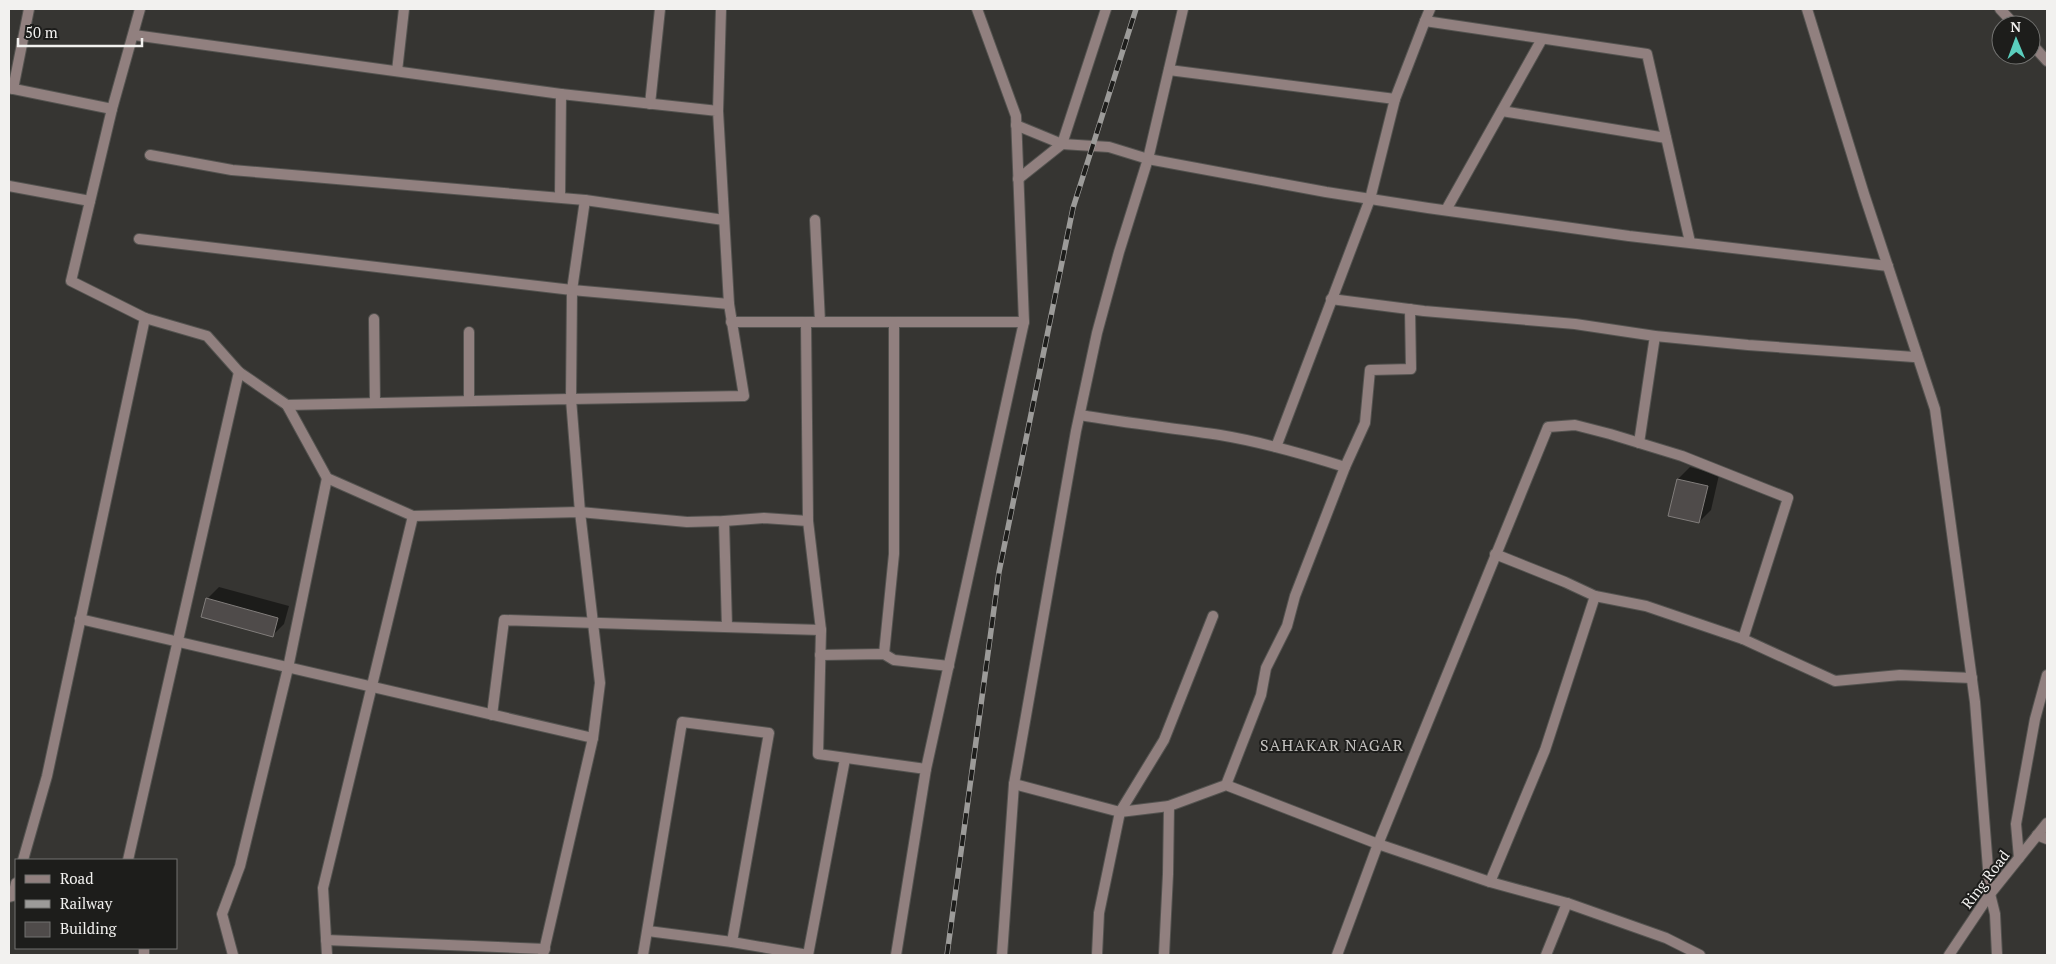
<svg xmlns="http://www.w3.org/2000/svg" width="2056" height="964" font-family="'PT Serif',serif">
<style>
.shadow{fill:#0007}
.building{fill:#4f4b4a;stroke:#817d7b}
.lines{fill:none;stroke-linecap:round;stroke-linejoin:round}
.minor-casing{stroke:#545350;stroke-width:12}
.tertiary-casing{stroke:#545350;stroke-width:12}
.minor{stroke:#91807f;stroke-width:10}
.tertiary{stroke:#91807f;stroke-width:10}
.rail-casing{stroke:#9c9b99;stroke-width:5.5}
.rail{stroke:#1d1d1b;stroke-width:4;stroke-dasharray:11;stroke-linecap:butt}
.labels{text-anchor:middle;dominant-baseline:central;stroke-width:4;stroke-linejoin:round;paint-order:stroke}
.street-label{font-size:15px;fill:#f2f1ef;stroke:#1d1d1b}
.neighbourhood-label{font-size:16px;letter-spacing:1px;fill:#c4c2bf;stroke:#1d1d1b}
</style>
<rect width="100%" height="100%" fill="#363532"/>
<g class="shadow">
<polygon points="1690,467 1719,475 1711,510 1699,522 1669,515 1678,479"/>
<polygon points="219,587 289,606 284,624 272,636 207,599"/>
</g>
<g class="building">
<polygon points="1677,479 1708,486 1699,523 1668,516"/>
<polygon points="206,598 278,618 273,637 201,617"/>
</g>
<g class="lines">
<defs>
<g id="minor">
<polyline points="140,9 112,109 71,281 145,318 207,336 239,372 287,405 571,399 580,512 600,683 593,738 543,955"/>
<polyline points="1106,9 1062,144 1109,147 1148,159 1326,192 1428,208 1629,236 1888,266"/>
<polyline points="1430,9 1425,21 1647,54 1690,242"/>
<polyline points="2000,9 2015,25"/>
<polyline points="134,35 561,94"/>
<polyline points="2031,43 2047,61"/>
<polyline points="1169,70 1395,99 1425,21"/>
<polyline points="397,71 404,9"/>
<polyline points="9,88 112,109"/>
<polyline points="13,89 29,9"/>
<polyline points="650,104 660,9"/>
<polyline points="718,111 721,9"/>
<polyline points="1502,111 1666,138"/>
<polyline points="1016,125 1062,144 1018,179"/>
<polyline points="150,155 232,170 585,200 724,220"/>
<polyline points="9,186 90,201"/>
<polyline points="560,197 561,94 718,111 729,304 744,396 571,399 572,290 585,200"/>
<polyline points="1446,210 1542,39"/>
<polyline points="815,220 820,322"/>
<polyline points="139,239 572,290 729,304"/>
<polyline points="1331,299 1424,311 1575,324 1655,336 1748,345 1914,357 1917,355"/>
<polyline points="374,319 375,403"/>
<polyline points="731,322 1024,322"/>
<polyline points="806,322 808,521"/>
<polyline points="469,332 469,400"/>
<polyline points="287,405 327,478 413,516 323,888 327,955"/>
<path d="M1080,415c46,8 93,13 140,20 42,7 84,19 125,32"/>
<polyline points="1639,443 1655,336"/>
<polyline points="1276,447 1370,199 1395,99"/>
<polyline points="413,516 580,512 687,522 724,521 764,518 808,521 821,630 818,754 926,769"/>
<polyline points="724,521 727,627"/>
<polyline points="1495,554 1565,582 1595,596 1646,606 1743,639"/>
<polyline points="80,619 593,738"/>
<polyline points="884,654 894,554 894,322"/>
<polyline points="820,655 884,654 894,660 949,666"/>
<polyline points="492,715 504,620 821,630"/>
<polyline points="1014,784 1120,812 1169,806 1226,785 1378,844 1548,427 1575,425 1610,434 1682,456 1788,498 1743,639 1835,681 1900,675 1972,678"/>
<polyline points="1226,785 1261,695 1266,668 1287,626 1295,596 1345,467 1365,423 1370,370 1411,369 1410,309"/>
<polyline points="2037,835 2047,839"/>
<polyline points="2019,858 2016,824 2035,719 2047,675"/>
<polyline points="23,860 47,776 145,318"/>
<polyline points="128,860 239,372"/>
<polyline points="1490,882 1545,750 1595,596"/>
<polyline points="9,897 13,896 16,883"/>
<polyline points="1567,903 1666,938 1700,955"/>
<polyline points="648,931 732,942"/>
<polyline points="326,940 545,949"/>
<polyline points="144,948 144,955"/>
<polyline points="233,955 222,914 240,866 288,668 327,478"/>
<polyline points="643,955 682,722 769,733 732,942 808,955 845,759"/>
<polyline points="896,955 926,769 1024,322 1016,116 977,9"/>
<polyline points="1002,955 1014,784 1076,431 1097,333 1119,252 1148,159 1183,9"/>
<polyline points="1097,955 1099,913 1120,812 1164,740 1213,616"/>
<polyline points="1164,955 1168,874 1169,806"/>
<polyline points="1337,955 1378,844 1490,882 1567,903 1546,955"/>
</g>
<g id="tertiary">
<polyline points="1807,9 1864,194 1935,409 1975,702 1990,894 1995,914 1997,955"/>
<polyline points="1949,955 1990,894 2047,823"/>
</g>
</defs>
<use href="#minor" class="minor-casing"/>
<use href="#tertiary" class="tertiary-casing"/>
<use href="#minor" class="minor"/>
<use href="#tertiary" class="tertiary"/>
<defs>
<polyline id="rail" points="947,955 999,572 1073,208 1136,9"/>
</defs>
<use href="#rail" class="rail-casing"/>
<use href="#rail" class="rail"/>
</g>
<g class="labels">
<g class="street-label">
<text transform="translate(1985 879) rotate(-53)">Ring Road</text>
</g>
<g class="neighbourhood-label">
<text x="1332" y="745">SAHAKAR NAGAR</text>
</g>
</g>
<rect width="2056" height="964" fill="none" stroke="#f2f1ef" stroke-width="20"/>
<rect x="15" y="859" width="162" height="90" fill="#1d1d1b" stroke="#727270"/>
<rect x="25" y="875" width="25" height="8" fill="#91807f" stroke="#727270"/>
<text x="60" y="884" font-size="15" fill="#f2f1ef">Road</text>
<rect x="25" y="900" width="25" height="8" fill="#9c9b99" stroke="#727270"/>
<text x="60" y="909" font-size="15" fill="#f2f1ef">Railway</text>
<rect x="25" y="922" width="25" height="15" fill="#4f4b4a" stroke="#727270"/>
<text x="60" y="934" font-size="15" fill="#f2f1ef">Building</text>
<g transform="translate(2016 40) rotate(359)"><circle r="24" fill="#1d1d1b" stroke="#727270"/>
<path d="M0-4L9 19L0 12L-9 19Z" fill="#5acebd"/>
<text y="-8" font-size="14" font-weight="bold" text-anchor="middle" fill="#f2f1ef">N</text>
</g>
<path d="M18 38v8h124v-8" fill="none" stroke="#f2f1ef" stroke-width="2.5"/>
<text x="25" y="38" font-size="15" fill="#f2f1ef" stroke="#1d1d1b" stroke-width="4" paint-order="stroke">50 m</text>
</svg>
